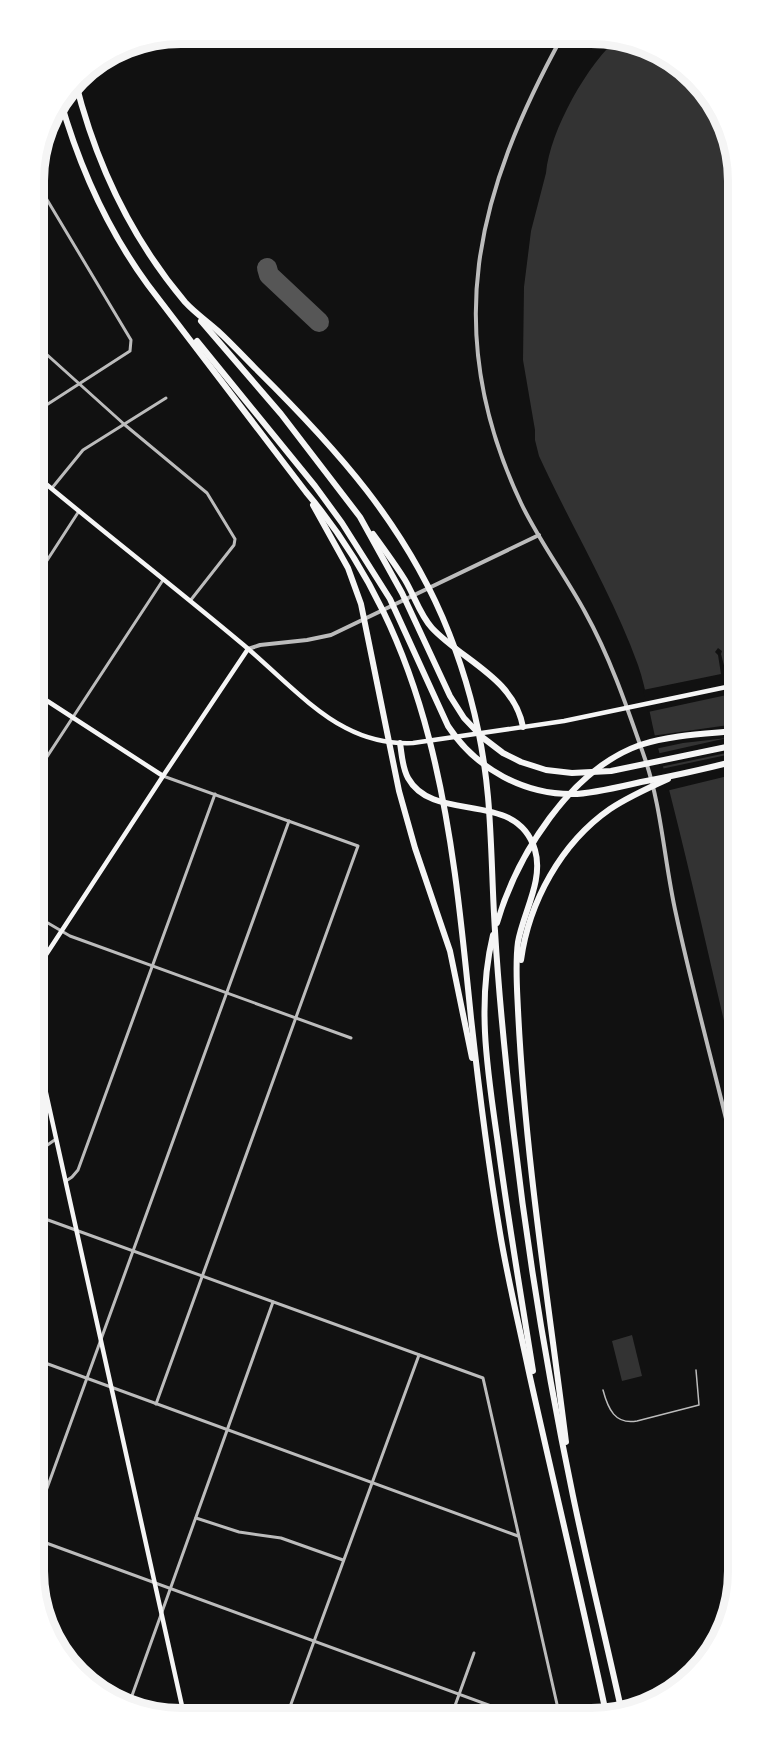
<svg xmlns="http://www.w3.org/2000/svg" width="772" height="1751" font-family="'Fira Sans',sans-serif">
<style>
.water{fill:#333}
.pier{fill:#111}
.lines{fill:none;stroke-linecap:round;stroke-linejoin:round}
.taxiway{stroke:#565656;stroke-width:20}
.service{stroke:#bcbcbc;stroke-width:1.5}
.minor{stroke:#bcbcbc;stroke-width:3}
.tertiary{stroke:#bcbcbc;stroke-width:4}
.secondary{stroke:#f5f5f5;stroke-width:4.5}
.motorway{stroke:#f5f5f5;stroke-width:6}
.rim{fill:none;stroke:#f5f5f5;stroke-width:8}
</style>
<rect width="100%" height="100%" fill="#111"/>
<g class="water">
<path d="M620,36l69,34 45,73 3,932c-27,-110 -50,-221 -80,-331 -7,-26 -10,-53 -19,-79 -26,-72 -67,-139 -99,-209l-4,-16v-10l-12,-70 1,-73 7,-56 15,-58c4,-43 42,-110 74,-137z"/>
<polygon points="632,1335 642,1376 622,1381 612,1341"/>
</g>
<g class="pier">
<polygon points="718,648 722,651 721,654 726,673 736,671 736,693 648,712 643,690 721,674 718,655 715,652"/>
<polygon points="736,724 736,751 660,767 656,754 727,738 683,743 655,749 651,736"/>
<polygon points="736,753 736,774 666,791 661,769"/>
</g>
<g class="lines">
<polyline class="taxiway" points="267,268 269,275 319,322"/>
<path class="service" d="M603,1390c5,19 12,35 34,31l62,-16 -3,-35"/>
<g class="minor">
<polyline points="33,205 46,198 131,340 130,351 34,413"/>
<polyline points="34,343 125,425 207,493 235,539 234,545 190,601"/>
<polyline points="52,488 83,450 166,398"/>
<polyline points="35,579 79,511"/>
<polyline points="35,775 163,580"/>
<polyline points="36,916 70,936 351,1038"/>
<polyline points="37,1171 46,1146 56,1139"/>
<polyline points="66,1181 72,1177 78,1170 215,794"/>
<polyline points="37,1216 483,1378 559,1713"/>
<polyline points="37,1360 518,1536"/>
<polyline points="156,1404 358,846 163,776"/>
<polyline points="38,1513 289,821"/>
<polyline points="196,1518 239,1532 281,1538 343,1560"/>
<polyline points="38,1540 513,1714"/>
<polyline points="129,1704 273,1302"/>
<polyline points="452,1714 474,1653"/>
<polyline points="287,1715 419,1355"/>
</g>
<g class="tertiary">
<path d="M563,35c-87,158 -123,297 -42,468 18,38 44,72 64,109 25,45 42,95 59,144 18,51 20,105 32,158 18,84 42,167 61,251"/>
<polyline points="248,649 260,645 307,640 331,635 539,535"/>
</g>
<g class="secondary">
<path d="M34,474c68,57 138,111 206,168 32,26 70,68 106,86 21,11 44,16 67,15l151,-22 172,-36"/>
<polyline points="35,693 163,776"/>
<polyline points="36,970 163,776 248,649"/>
<polyline points="36,1048 184,1715"/>
</g>
<g class="motorway">
<path d="M75,80c20,81 56,158 110,222 10,11 22,19 33,29 13,12 25,25 38,38 80,79 151,157 193,264 21,53 34,108 39,164 4,45 4,89 7,134 4,68 11,136 19,204 14,121 34,241 59,361 15,72 33,144 49,217"/>
<path d="M60,99c19,67 47,130 88,186l158,207c129,153 146,336 165,526 8,72 17,144 29,215 8,48 20,96 30,144 25,112 52,224 76,336"/>
<polyline points="201,321 281,414 360,517 402,593 450,696 464,718 482,737 503,753 521,762 546,770 572,773 611,771 736,745"/>
<path d="M197,341l118,145 27,37 48,76 58,127c28,43 77,70 129,68 22,-2 43,-7 64,-12 32,-6 63,-13 95,-21"/>
<polyline points="313,505 348,568 361,604 399,791 415,848 450,951 472,1058"/>
<path d="M373,534c11,15 22,30 32,46 9,15 15,35 27,48 31,33 82,50 91,99"/>
<path d="M400,743c2,12 2,24 8,35 26,47 109,10 127,72 9,30 -12,63 -17,92 -3,22 -1,46 0,68 7,145 30,289 48,432"/>
<path d="M497,923c20,-68 73,-153 143,-178 31,-10 64,-11 96,-14"/>
<path d="M493,935c-17,70 -5,139 5,209 10,76 23,151 35,227"/>
<path d="M521,960c8,-58 40,-117 89,-151 18,-12 38,-21 58,-30"/>
</g>
</g>
<path d="M0 0H772V1751H0ZM181 44H591A137 137 0 0 1 728 181V1571A137 137 0 0 1 591 1708H181A137 137 0 0 1 44 1571V181A137 137 0 0 1 181 44Z" fill="#fff" fill-rule="evenodd"/>
<path class="rim" d="M181 44H591A137 137 0 0 1 728 181V1571A137 137 0 0 1 591 1708H181A137 137 0 0 1 44 1571V181A137 137 0 0 1 181 44Z"/>
</svg>
